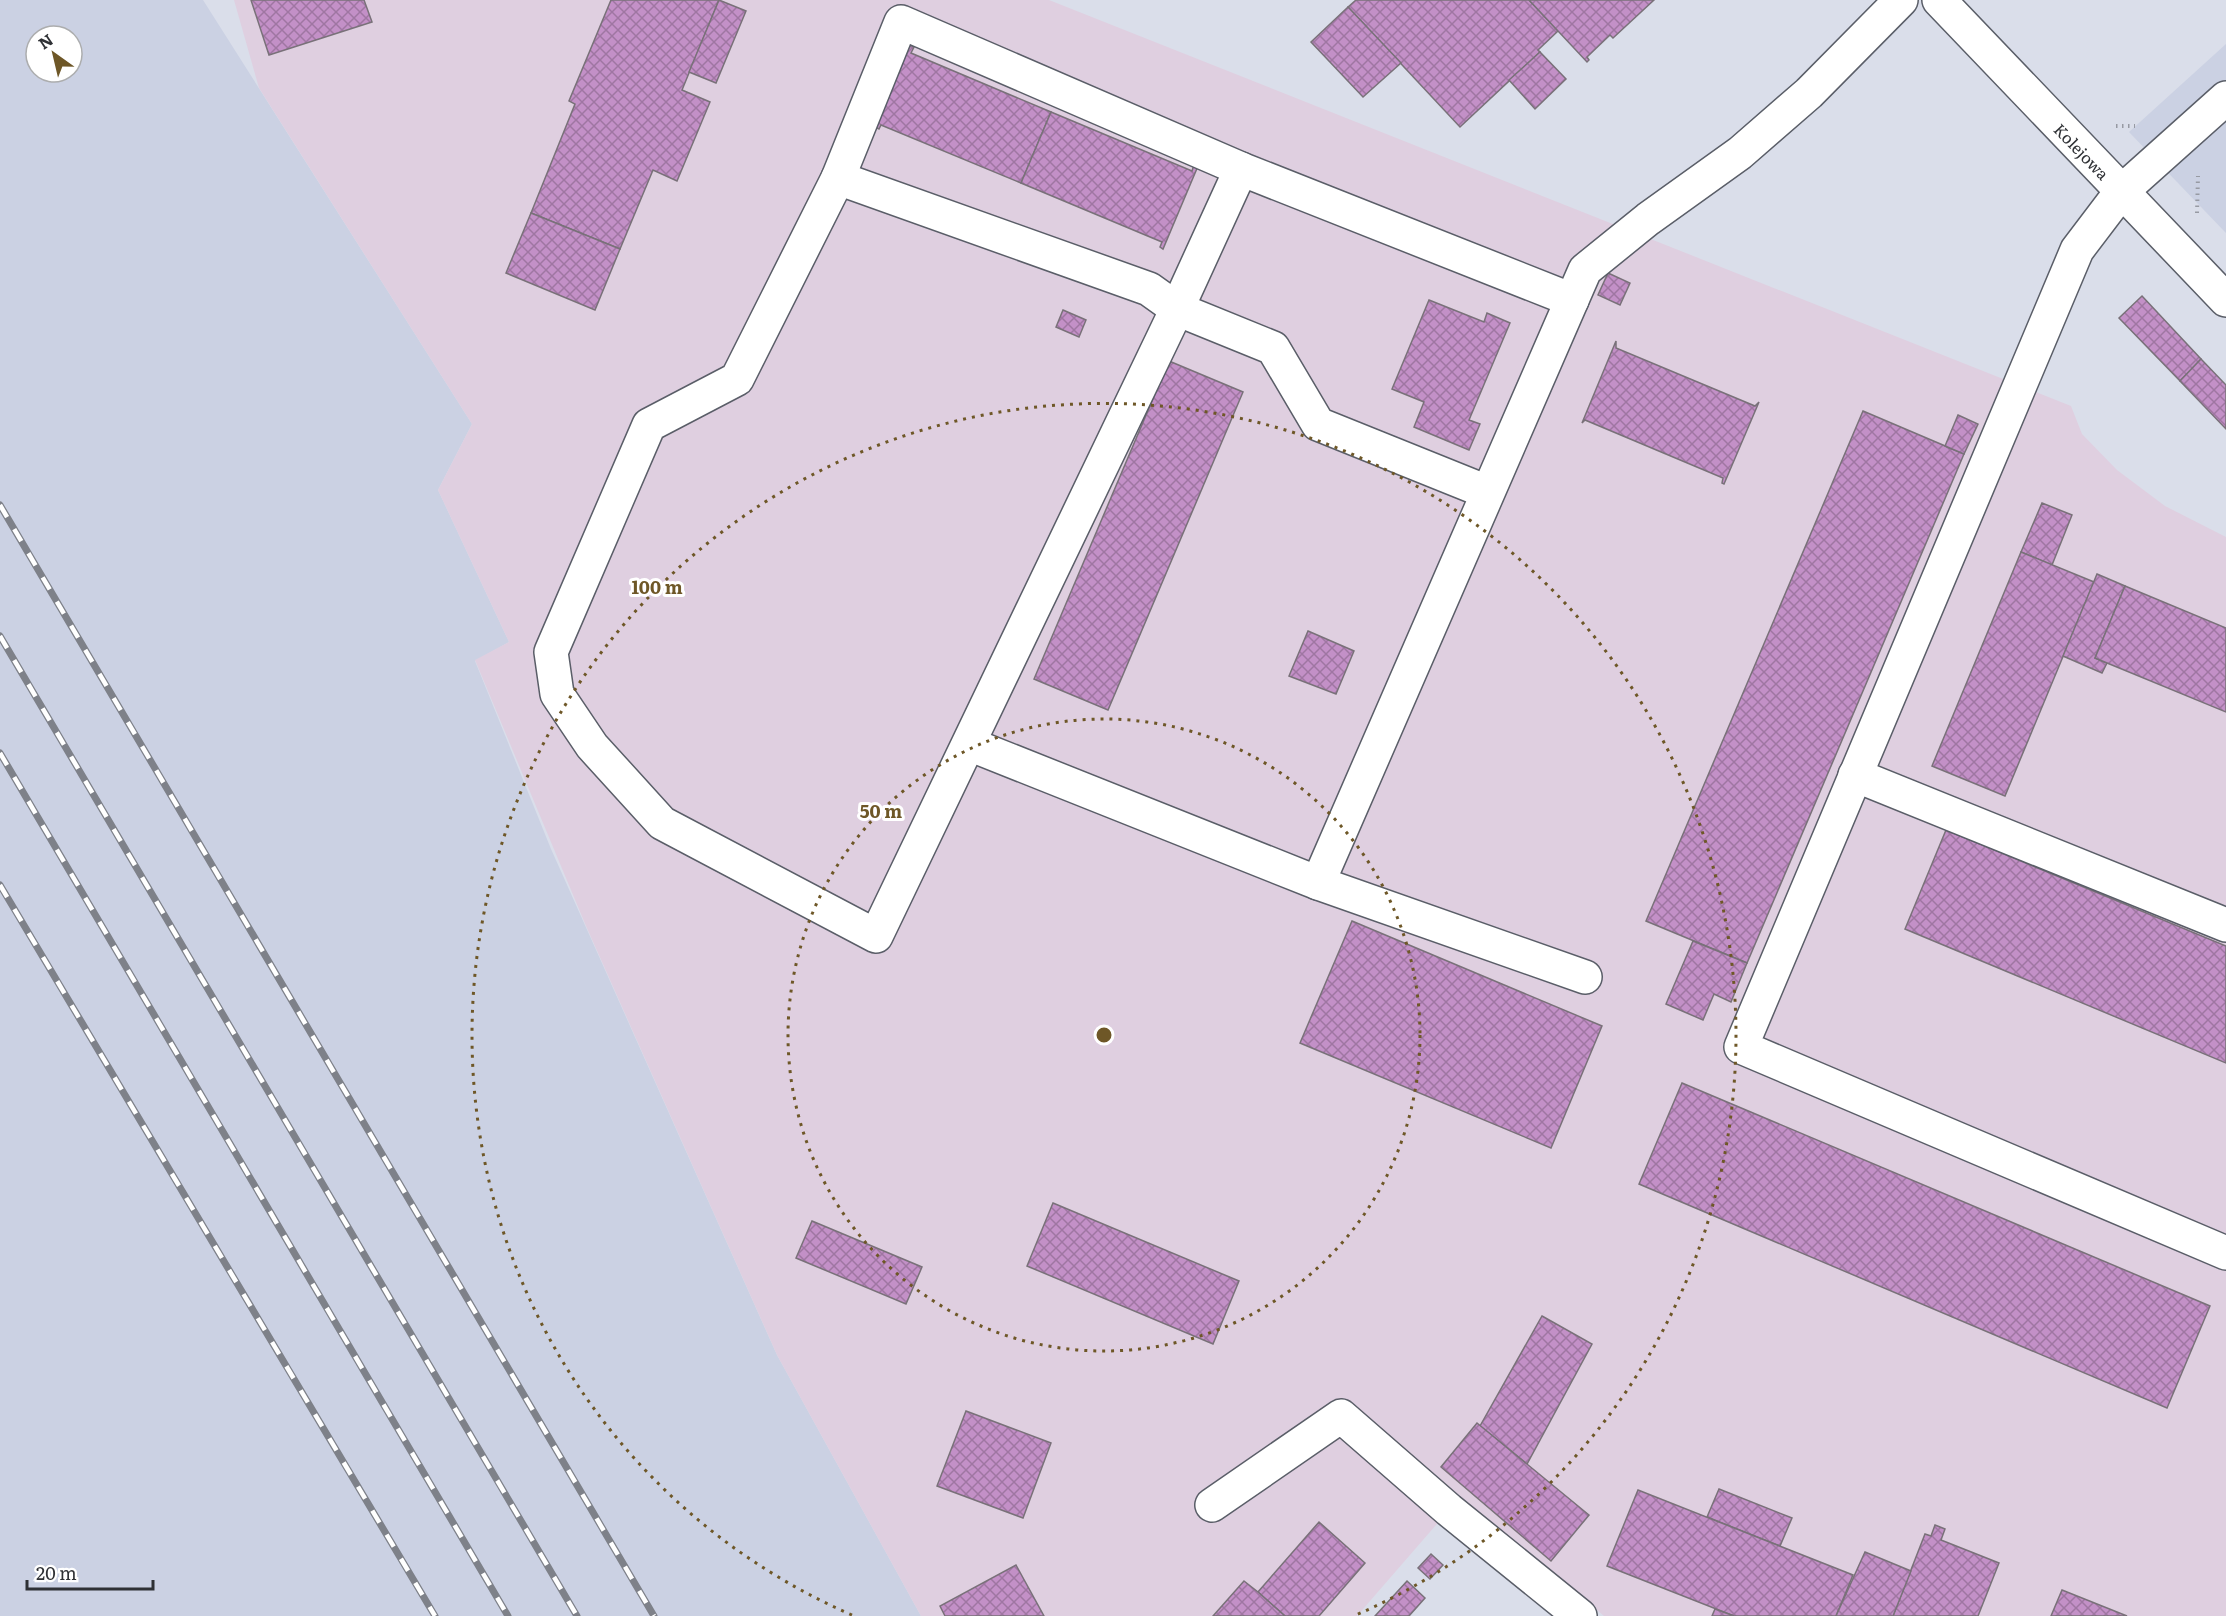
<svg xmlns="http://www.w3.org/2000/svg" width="2226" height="1616" font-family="Literata,serif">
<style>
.built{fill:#cbd1e3;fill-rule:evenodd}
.industrial{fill:#dfcfe0}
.building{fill:url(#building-cross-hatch);stroke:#797179;stroke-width:1.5}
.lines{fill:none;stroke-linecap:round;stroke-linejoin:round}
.minor-casing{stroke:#5a5e68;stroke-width:36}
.path{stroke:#979aa3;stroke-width:4;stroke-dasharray:1.5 4.5;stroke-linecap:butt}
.minor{stroke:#fff;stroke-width:33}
.rail-casing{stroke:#7e8189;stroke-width:7}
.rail{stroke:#fff;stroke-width:4.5;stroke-dasharray:14;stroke-linecap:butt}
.ring{fill:none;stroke:#6e5727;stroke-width:3;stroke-dasharray:3 6}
.labels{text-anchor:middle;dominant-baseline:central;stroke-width:6;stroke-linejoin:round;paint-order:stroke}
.street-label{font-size:16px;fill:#2f3135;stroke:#fff}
.centre{fill:#6e5727;stroke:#fff;stroke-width:3}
.ring-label{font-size:18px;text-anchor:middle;font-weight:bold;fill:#6e5727;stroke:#fff;stroke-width:6;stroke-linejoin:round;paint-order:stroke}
</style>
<defs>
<pattern id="building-cross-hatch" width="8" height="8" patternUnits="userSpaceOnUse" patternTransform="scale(1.5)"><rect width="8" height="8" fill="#c390c7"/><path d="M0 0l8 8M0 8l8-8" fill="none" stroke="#9f76a2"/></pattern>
</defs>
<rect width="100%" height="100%" fill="#dadeea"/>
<g class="built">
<path d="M0,0h203l269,424 -34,66 71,152 -34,19 76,188 226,506 144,261h-921zM36,36h36v36h-36z"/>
<polygon points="2226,44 2226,233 2129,132"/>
</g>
<polygon class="industrial" points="234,0 1049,0 2071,406 2082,434 2117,470 2165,506 2226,537 2226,1616 1604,1616 1584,1599 1449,1510 1357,1616 921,1616 777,1355 586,926 475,660 509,642 438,490 472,424 259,88"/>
<g class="building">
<polygon points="251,0 364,0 372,22 269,55"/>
<polygon points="611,0 719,0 682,90 710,102 677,181 653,170 620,249 531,213 575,104 569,101"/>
<polygon points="719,0 746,11 716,83 689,72"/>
<polygon points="1356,0 1529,0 1558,31 1538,50 1540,52 1460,127 1348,7"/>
<polygon points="1529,0 1654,0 1613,38 1610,35 1587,57 1589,60 1587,62"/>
<polygon points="1348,7 1401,63 1363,97 1311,42"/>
<polygon points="910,45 914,47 911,53 1051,112 1021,183 881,125 879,129 875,127"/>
<polygon points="1540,52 1566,79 1535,109 1509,80"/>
<polygon points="1051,112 1192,171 1194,165 1198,166 1163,249 1160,247 1162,242 1021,183"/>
<polygon points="531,213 620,249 595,310 506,273"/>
<polygon points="1608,273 1630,283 1620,305 1598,295"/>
<polygon points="2142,296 2201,359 2180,381 2119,318"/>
<polygon points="1429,300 1484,322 1487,313 1510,323 1469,420 1480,424 1469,450 1414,427 1424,402 1392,389"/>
<polygon points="1063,310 1086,320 1079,337 1056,327"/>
<polygon points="1616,341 1616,348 1755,406 1759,402 1724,484 1722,483 1723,478 1585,420 1582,423"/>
<polygon points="2201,359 2226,385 2226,429 2180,381"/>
<polygon points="1169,361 1243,392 1108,710 1034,679"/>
<polygon points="1863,411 1964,454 1747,963 1646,921"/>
<polygon points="1958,415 1978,424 1964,454 1945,446"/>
<polygon points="2042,503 2072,515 2052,565 2021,552"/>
<polygon points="2021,552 2094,582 2005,796 1932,766"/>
<polygon points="2097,574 2125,586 2095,658 2107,663 2102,673 2063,656"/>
<polygon points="2125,586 2226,628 2226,712 2095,658"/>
<polygon points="1308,631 1354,651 1336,694 1289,676"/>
<polygon points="1946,830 2226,946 2226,1063 1905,929"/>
<polygon points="1352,921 1602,1026 1551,1148 1300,1043"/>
<polygon points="1693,941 1747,963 1731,1002 1714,994 1703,1020 1666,1004"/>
<polygon points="1682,1083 2210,1306 2167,1408 1639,1184"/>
<polygon points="1053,1203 1239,1281 1213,1344 1027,1266"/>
<polygon points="812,1221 922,1267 906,1304 796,1258"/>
<polygon points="1542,1316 1592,1344 1527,1464 1480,1426"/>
<polygon points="966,1411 1051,1443 1023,1518 937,1486"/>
<polygon points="1477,1423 1589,1515 1551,1561 1441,1467"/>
<polygon points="1719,1489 1792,1518 1780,1546 1707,1517"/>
<polygon points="1638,1490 1853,1575 1836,1616 1734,1616 1607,1566"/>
<polygon points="1319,1522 1365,1563 1319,1616 1285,1616 1258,1592"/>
<polygon points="1935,1525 1945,1529 1941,1540 1999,1563 1978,1616 1893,1616 1925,1534 1931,1536"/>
<polygon points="1865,1552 1911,1571 1893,1616 1836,1616"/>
<polygon points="1431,1554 1443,1565 1430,1579 1418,1568"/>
<polygon points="1016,1565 1044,1616 945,1616 940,1606"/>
<polygon points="1244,1581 1258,1592 1285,1616 1213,1616"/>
<polygon points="1407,1581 1425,1598 1409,1616 1375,1616"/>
<polygon points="2062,1590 2127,1616 2051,1616"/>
<polygon points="1715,1609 1734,1616 1712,1616"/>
</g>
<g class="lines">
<defs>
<g id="minor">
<polyline points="1939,0 2226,300"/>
<polyline points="2226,98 2121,192 2077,250 1741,1047 2226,1253"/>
<polygon points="838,178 1149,289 1177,309 876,936 662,823 592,746 557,694 551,652 649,425 737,379"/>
<polyline points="838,178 901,22 1241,169"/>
<polyline points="1487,492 1318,424 1273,348 1177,309 1241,169 1572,300"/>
<polyline points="969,744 1318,883"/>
<polyline points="1855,775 2226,925"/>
<polyline points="1585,977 1318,883 1585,270 1648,219 1740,153 1809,93 1901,0"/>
<polyline points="1212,1505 1341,1416 1449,1510 1580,1616"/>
</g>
</defs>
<use href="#minor" class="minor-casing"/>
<g class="path">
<polyline points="2116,126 2135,126"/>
<polyline points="2197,213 2198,176"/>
</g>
<use href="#minor" class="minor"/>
<defs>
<g id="rail">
<polyline points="0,505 654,1616"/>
<polyline points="0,636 577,1616"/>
<polyline points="0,753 508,1616"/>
<polyline points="0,885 435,1616"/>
</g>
</defs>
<use href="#rail" class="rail-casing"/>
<use href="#rail" class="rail"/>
</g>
<g class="ring">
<circle cx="1104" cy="1035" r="316"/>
<path d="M852 1615A632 632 0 1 1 1356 1615"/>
</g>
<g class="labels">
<g class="street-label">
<text transform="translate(2082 151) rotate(46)">Kolejowa</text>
</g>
</g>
<circle cx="1104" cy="1035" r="9" class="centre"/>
<g class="ring-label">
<text x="657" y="594">100 m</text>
<text x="881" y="818">50 m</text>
</g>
<g transform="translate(54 54) rotate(326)"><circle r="28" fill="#ffffff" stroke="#acadae" stroke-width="1.5"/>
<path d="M0-4.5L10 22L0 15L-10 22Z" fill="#6e5727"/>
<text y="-9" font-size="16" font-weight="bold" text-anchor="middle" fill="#2f3135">N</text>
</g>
<path d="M27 1580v9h126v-9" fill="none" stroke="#2f3135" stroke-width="3"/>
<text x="36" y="1580" font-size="18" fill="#2f3135" stroke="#ffffff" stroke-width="4.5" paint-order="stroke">20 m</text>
</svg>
